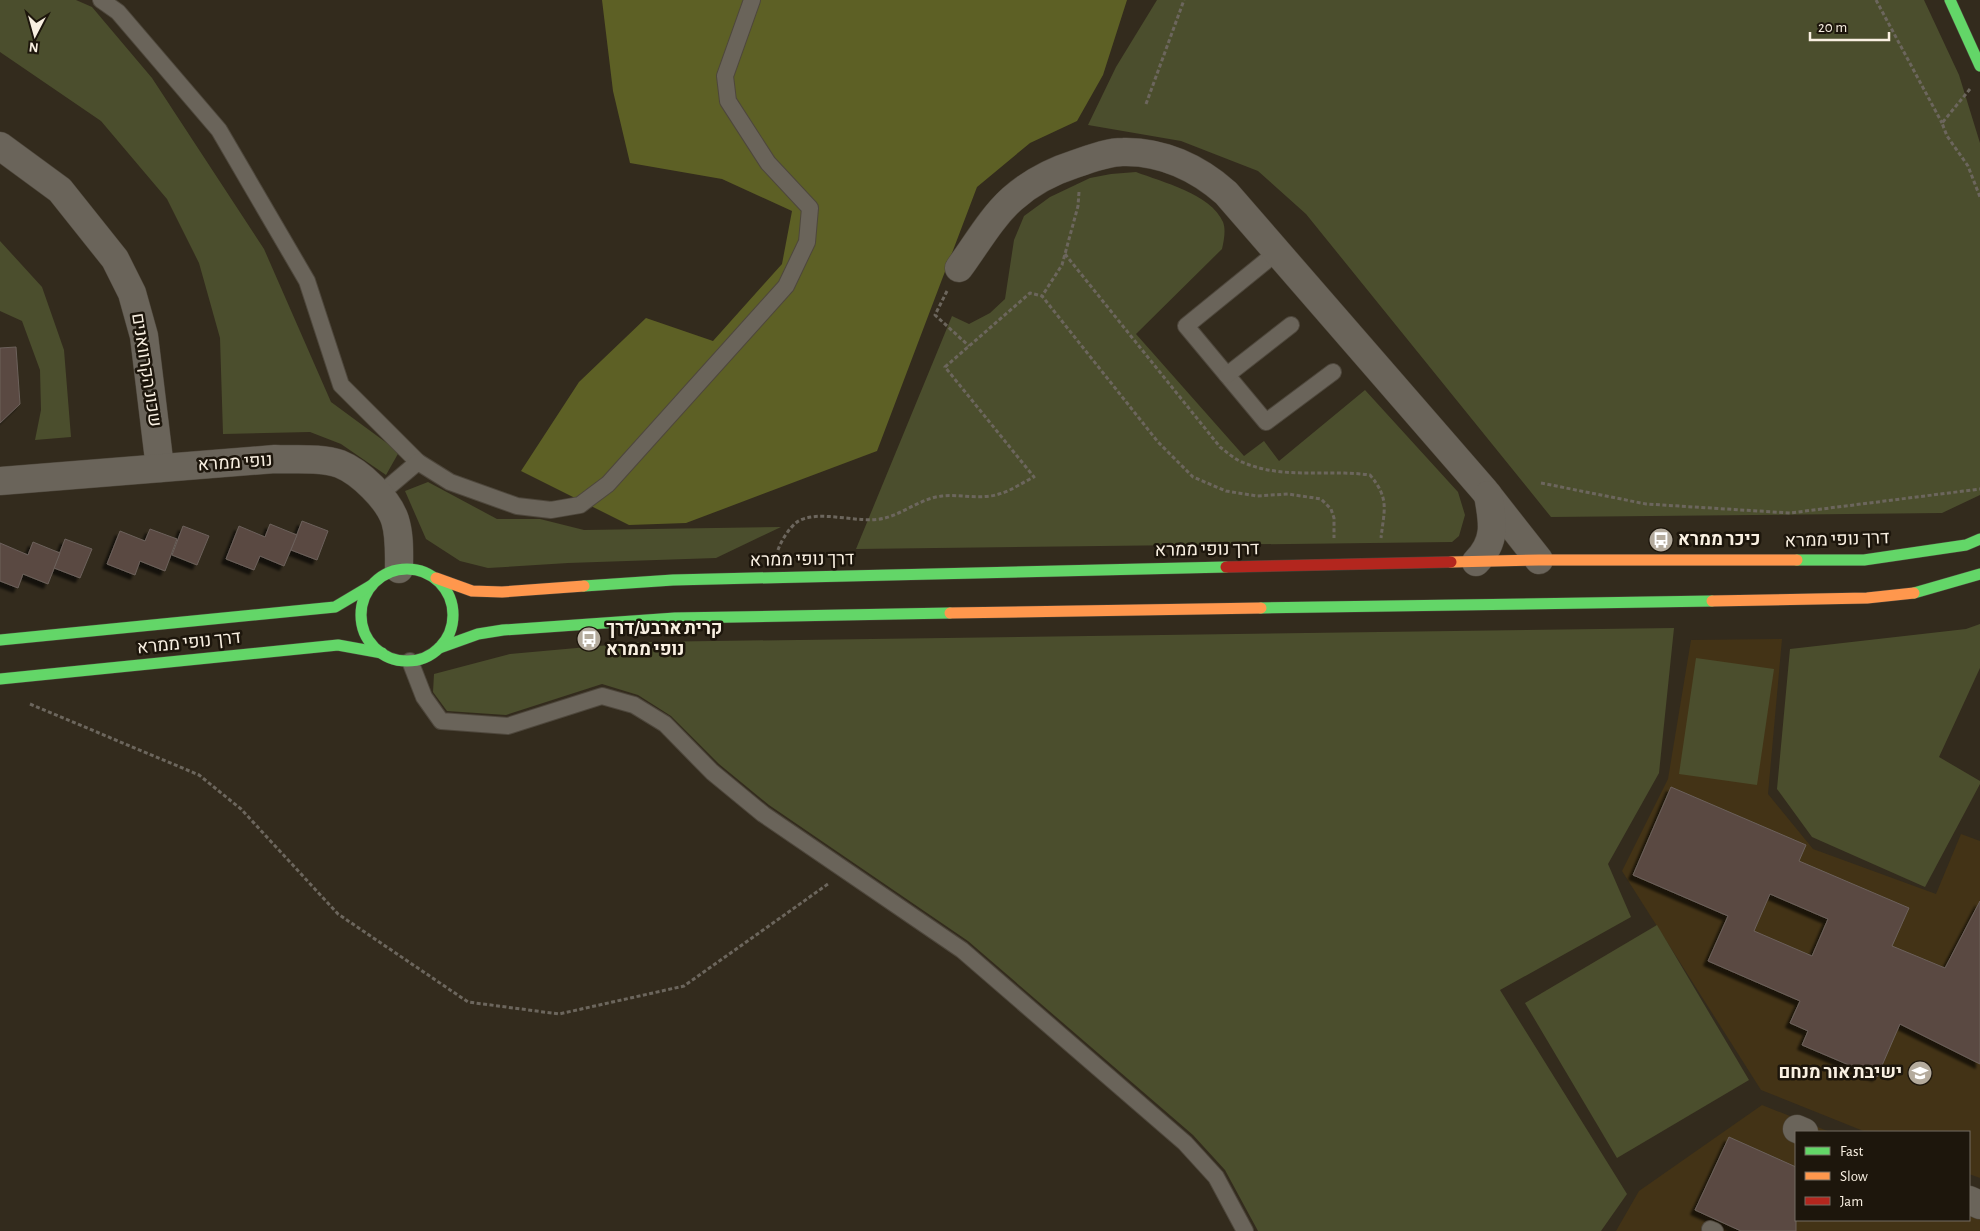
<svg xmlns="http://www.w3.org/2000/svg" width="1980" height="1231" font-family="'Alegreya Sans',Heebo,sans-serif">
<style>
.built{fill:#433316}
.green{fill:#4b4e2d}
.forest{fill:#5d6025}
.building{fill:#5a4943;stroke:#6c615b;fill-rule:evenodd;filter:url(#shadow)}
.lines{fill:none;stroke-linecap:round;stroke-linejoin:round}
.lane-casing{stroke:#4e473c;stroke-width:18}
.street-casing{stroke:#4e473c;stroke-width:29}
.fast-casing{stroke:#4e473c;stroke-width:12}
.slow-casing{stroke:#4e473c;stroke-width:12}
.jam-casing{stroke:#4e473c;stroke-width:12}
.path{stroke:#6c665d;stroke-width:3;stroke-dasharray:4 2.5;stroke-linecap:butt}
.lane{stroke:#6a645a;stroke-width:16}
.street{stroke:#6a645a;stroke-width:28}
.fast{stroke:#63d668;stroke-width:11}
.slow{stroke:#ff974d;stroke-width:11}
.jam{stroke:#b3261e;stroke-width:11}
.labels{text-anchor:middle;dominant-baseline:central;stroke-width:5;stroke-linejoin:round;paint-order:stroke}
.street-label{font-size:18px;fill:#f9f0e2;stroke:#1d160c}
.poi-label{font-size:18px;font-weight:bold;fill:#f9f0e2;stroke:#1d160c;text-anchor:start}
</style>
<defs>
<filter id="shadow"><feDropShadow dx="-4.5" dy="4.5" stdDeviation="1" flood-color="#0009"/></filter>
</defs>
<rect width="100%" height="100%" fill="#332b1d"/>
<g class="built">
<polygon points="1782,639 1768,794 1813,849 1936,894 1961,834 1980,841 1980,1178 1969,1174 1969,1132 1866,1132 1761,1090 1622,871 1668,779 1691,640"/>
<polygon points="1762,1105 1830,1132 1796,1132 1796,1220 1969,1220 1969,1188 1980,1193 1980,1231 1616,1231 1639,1191"/>
</g>
<g class="green">
<polygon points="0,0 76,0 92,7 152,78 264,249 331,402 399,452 386,475 341,444 310,432 223,434 220,338 199,263 167,199 101,121 0,52"/>
<polygon points="1157,0 1924,0 1959,75 1980,143 1980,495 1942,513 1551,517 1306,214 1258,171 1181,141 1088,125 1116,67"/>
<path d="M1136,172c26,10 75,22 87,50 3,8 1,18 -1,27l-86,85 108,122 20,-15 15,20 86,-71 93,102 7,23 -6,21 -7,6 -596,7 96,-233 17,8 21,-11 15,-14 9,-59 10,-24 26,-19 40,-19 21,-4z"/>
<polygon points="0,241 42,287 64,350 71,437 35,440 41,410 40,370 22,321 0,311"/>
<polygon points="428,482 497,519 540,519 584,530 781,527 716,558 568,563 488,568 460,561 426,539 405,491"/>
<polygon points="1980,624 1980,668 1939,757 1980,781 1980,784 1925,887 1812,837 1777,789 1790,649 1966,629"/>
<polygon points="1674,628 1659,773 1608,864 1631,917 1500,990 1627,1194 1601,1231 1258,1231 1225,1170 1193,1135 968,941 769,805 719,764 671,716 638,695 602,684 506,715 447,711 433,692 434,674 510,654 643,642"/>
<polygon points="1696,658 1774,669 1757,785 1679,774"/>
<polygon points="1657,925 1749,1080 1617,1158 1525,1003"/>
</g>
<polygon class="forest" points="602,0 1127,0 1103,75 1077,121 1030,143 977,187 877,451 686,523 629,525 521,471 579,382 646,318 713,341 782,264 792,211 722,179 630,163 613,91"/>
<g class="building">
<polygon points="16,347 20,404 0,423 0,348"/>
<polygon points="302,521 328,531 317,560 291,550"/>
<polygon points="270,524 297,535 284,566 260,556 254,570 226,559 239,526 265,537"/>
<polygon points="183,526 209,536 197,565 172,555"/>
<polygon points="150,529 177,539 165,571 140,561 135,575 107,564 120,531 145,541"/>
<polygon points="65,539 92,549 80,578 54,568"/>
<polygon points="33,542 60,553 48,584 23,574 18,588 0,581 0,543 28,555"/>
<path d="M1671,787l135,58 -7,16 110,47 -17,38 53,22 35,-67v163l-80,-40 -23,53 -75,-32 6,-14 -18,-8 10,-22 -92,-40 20,-45 -95,-41zM1770,894l58,25 -16,37 -58,-25z"/>
<polygon points="1729,1137 1796,1167 1796,1231 1741,1231 1695,1210"/>
</g>
<g class="lines">
<defs>
<g id="lane">
<polyline points="101,0 118,12 219,130 307,281 341,385 418,462"/>
<polyline points="1277,252 1186,326 1266,422 1333,372"/>
<polyline points="1227,375 1291,325"/>
<polyline points="379,495 418,462 450,482 517,506 551,510 580,505 608,484 786,286 807,242 810,208 768,163 728,101 725,76 752,0"/>
<polyline points="410,661 424,697 441,721 508,726 602,696 634,705 665,724 712,772 763,814 962,950 1185,1143 1216,1177 1245,1231"/>
<polyline points="1710,1229 1715,1231"/>
</g>
<g id="street">
<polyline points="0,146 60,190 115,259 132,293 144,336 160,468"/>
<path d="M959,268c17,-23 32,-50 53,-69 18,-16 41,-28 63,-35 15,-5 32,-12 48,-12 39,-1 75,16 103,41l258,297 55,70"/>
<path d="M0,481l275,-22c21,1 45,-2 65,5 20,8 48,35 55,56 5,16 4,33 4,49"/>
<path d="M1476,562c21,-21 17,-40 12,-67"/>
<polyline points="1797,1129 1804,1132"/>
<polyline points="1969,1200 1980,1205"/>
</g>
<g id="fast">
<polyline points="1950,0 1980,66"/>
<polyline points="1797,560 1864,560 1966,545 1980,539"/>
<circle cx="407" cy="615" r="46"/>
<polyline points="584,586 673,580 1226,567"/>
<polyline points="1914,593 1980,574"/>
<polyline points="1261,608 1712,601"/>
<polyline points="0,640 335,607 372,585"/>
<polyline points="439,648 478,634 503,630 675,618 950,613"/>
<polyline points="0,679 338,645 382,653"/>
</g>
<g id="slow">
<polyline points="1451,562 1539,560 1797,560"/>
<polyline points="436,578 472,591 502,592 584,586"/>
<polyline points="1712,601 1867,598 1914,593"/>
<polyline points="950,613 1261,608"/>
</g>
<polyline id="jam" points="1226,567 1451,562"/>
</defs>
<use href="#lane" class="lane-casing"/>
<use href="#street" class="street-casing"/>
<use href="#fast" class="fast-casing"/>
<use href="#slow" class="slow-casing"/>
<use href="#jam" class="jam-casing"/>
<g class="path">
<polyline points="1876,0 1942,123"/>
<polyline points="1970,89 1942,123 1947,136 1968,166 1980,197"/>
<polyline points="1146,104 1184,0"/>
<polyline points="1079,192 1078,206 1062,265 1042,296 1158,442 1193,477 1226,491 1257,496 1288,494 1321,499 1331,509 1334,518 1334,538"/>
<path d="M1065,254l155,193c7,5 14,12 22,15 41,18 85,7 128,13 20,24 14,35 11,63"/>
<polyline points="947,291 935,315 969,346"/>
<polyline points="1541,483 1646,504 1790,513 1980,489"/>
<path d="M778,550c3,-9 11,-22 19,-28 21,-14 63,3 88,-4 19,-5 37,-20 57,-22 18,-2 39,4 57,-2 12,-3 24,-12 35,-17l-89,-110 85,-74 12,3"/>
<polyline points="30,704 199,775 241,809 338,914 468,1002 559,1014 684,986 828,884"/>
</g>
<use href="#lane" class="lane"/>
<use href="#street" class="street"/>
<use href="#fast" class="fast"/>
<use href="#slow" class="slow"/>
<use href="#jam" class="jam"/>
</g>
<defs>
<symbol id="bus-disc" viewBox="-11 -11 22 22"><circle r="9.5" fill="#b4ab9d" stroke="#1d160c"/><path d="M-5-6H5V4H4V6H2V4H-2V6H-4V4H-5ZM-3.5-4V0h7V-4ZM-3.5 1.2v1.5H-2V1.2ZM2 1.2v1.5H3.5V1.2Z" fill="#fff"/></symbol>
<symbol id="school-disc" viewBox="-11 -11 22 22"><circle r="9.5" fill="#b4ab9d" stroke="#1d160c"/><path d="M0-5L7-2L0 1L-7-2ZM-4 1L0 2.5L4 1V4Q0 6-4 4Z" fill="#fff"/></symbol>
</defs>
<g fill-rule="evenodd">
<use href="#bus-disc" x="1647" y="526" width="28" height="28"/>
<use href="#bus-disc" x="575" y="625" width="28" height="28"/>
<use href="#school-disc" x="1906" y="1059" width="28" height="28"/>
</g>
<g class="labels">
<g class="street-label">
<text transform="translate(146 370) rotate(81)">שכונ הקרוואנים</text>
<text transform="translate(235 463) rotate(-4)">נופי ממרא</text>
<text transform="translate(1837 540) rotate(-2)">דרך נופי ממרא</text>
<text transform="translate(1207 550) rotate(-1)">דרך נופי ממרא</text>
<text transform="translate(802 560) rotate(-1)">דרך נופי ממרא</text>
<text transform="translate(189 643) rotate(-6)">דרך נופי ממרא</text>
</g>
<g class="poi-label">
<text x="1678" y="540">כיכר ממרא</text>
<text x="606" y="629">קרית ארבע/דרך<tspan x="606" dy="21">נופי ממרא</tspan></text>
<text x="1902" y="1073" text-anchor="end">ישיבת אור מנחם</text>
</g>
</g>
<rect x="1795" y="1131" width="175" height="90" fill="#1d160c" stroke="#756d62"/>
<rect x="1805" y="1147" width="25" height="8" fill="#63d668" stroke="#756d62"/>
<text x="1840" y="1156" font-size="15" fill="#f9f0e2">Fast</text>
<rect x="1805" y="1172" width="25" height="8" fill="#ff974d" stroke="#756d62"/>
<text x="1840" y="1181" font-size="15" fill="#f9f0e2">Slow</text>
<rect x="1805" y="1197" width="25" height="8" fill="#b3261e" stroke="#756d62"/>
<text x="1840" y="1206" font-size="15" fill="#f9f0e2">Jam</text>
<g transform="translate(35 35) rotate(186)" stroke="#1d160c" stroke-width="4" paint-order="stroke">
<path d="M0-4L9 19L0 12L-9 19Z" fill="#f9f0e2"/>
<text y="-8" font-size="14" font-weight="bold" text-anchor="middle" fill="#f9f0e2">N</text>
</g>
<path d="M1810 32v8h79v-8" fill="none" stroke="#f9f0e2" stroke-width="2.5"/>
<text x="1818" y="32" font-size="15" fill="#f9f0e2" stroke="#1d160c" stroke-width="4" paint-order="stroke">20 m</text>
</svg>
